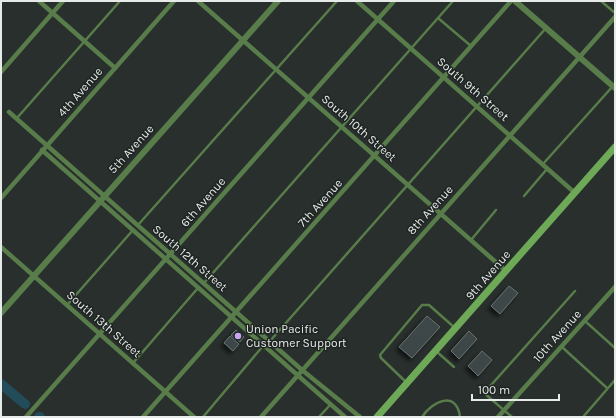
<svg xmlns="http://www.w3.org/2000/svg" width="616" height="418" font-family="Karla,sans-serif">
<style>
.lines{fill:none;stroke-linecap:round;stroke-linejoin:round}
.river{stroke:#224c59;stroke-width:10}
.building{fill:#3e4747;stroke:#687271;filter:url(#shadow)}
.service{stroke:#587c4a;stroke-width:2.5}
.minor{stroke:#587c4a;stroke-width:4.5}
.tertiary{stroke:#587c4a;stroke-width:6}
.secondary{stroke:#6ea957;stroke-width:7}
.poi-dot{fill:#c7a6ef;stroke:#1e2522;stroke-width:1.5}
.labels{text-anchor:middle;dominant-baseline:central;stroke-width:3;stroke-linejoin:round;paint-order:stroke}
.street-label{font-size:12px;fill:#e6eae8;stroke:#1e2522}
.poi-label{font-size:12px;fill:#e6eae8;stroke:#1e2522;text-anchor:start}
</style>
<defs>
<filter id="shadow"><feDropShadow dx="-3" dy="3" stdDeviation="2" flood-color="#0009"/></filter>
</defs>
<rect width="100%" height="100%" fill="#282f2c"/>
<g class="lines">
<g class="river">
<polyline points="1,384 25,404"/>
<polyline points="39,417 40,417"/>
</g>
</g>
<g class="building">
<polygon points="509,286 518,293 500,314 491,306"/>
<polygon points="427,316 440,327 412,358 399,347"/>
<polygon points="236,330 244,337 240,342 231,335"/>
<polygon points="469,331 477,339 459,359 451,351"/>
<polygon points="230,336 239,344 233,351 224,343"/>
<polygon points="482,351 492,360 478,376 468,366"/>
</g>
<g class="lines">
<g class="service">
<polyline points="601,1 615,13"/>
<polyline points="438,18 471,46"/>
<polyline points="17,118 120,1"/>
<polyline points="543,164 613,86"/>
<polyline points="524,196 547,169"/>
<polyline points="138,225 337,1"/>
<polyline points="471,240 496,210"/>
<polyline points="204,283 453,1"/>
<polyline points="67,305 133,230"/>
<polyline points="585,321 615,348"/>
<polyline points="270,341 546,28"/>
<polyline points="562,347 607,388"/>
<polyline points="436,351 454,367"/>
<polyline points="133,363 198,288"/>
<polyline points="407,383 381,358 380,355 422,305 429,305 455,328"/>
<polyline points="203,417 263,346"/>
<polyline points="319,417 330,405"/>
<path d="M422,417c10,-16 35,-27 38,0"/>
<polyline points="512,417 484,393 575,291"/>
<polyline points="583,417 615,380"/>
</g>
<g class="minor">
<polyline points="39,1 115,68"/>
<polyline points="198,1 506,271"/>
<polyline points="357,1 575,193"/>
<polyline points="1,72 63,1"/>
<polyline points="9,112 302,370 360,417"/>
<polyline points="42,150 345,417"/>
<polyline points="1,198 174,1"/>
<polyline points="1,247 194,417"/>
<polyline points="26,417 394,1"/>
<polyline points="143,417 511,1"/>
<polyline points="261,417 615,17"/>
<polyline points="498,417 615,287"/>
</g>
<g class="tertiary">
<polyline points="515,1 615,88"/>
<polyline points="1,313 278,1"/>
</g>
<polyline class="secondary" points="377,417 615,147"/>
</g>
<circle class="poi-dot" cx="238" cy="336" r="4"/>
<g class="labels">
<g class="street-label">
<text transform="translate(473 89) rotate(41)">South 9th Street</text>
<text transform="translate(80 92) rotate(-49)">4th Avenue</text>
<text transform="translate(359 128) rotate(41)">South 10th Street</text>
<text transform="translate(131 149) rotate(-48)">5th Avenue</text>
<text transform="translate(203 202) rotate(-49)">6th Avenue</text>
<text transform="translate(320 203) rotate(-48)">7th Avenue</text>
<text transform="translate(430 210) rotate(-48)">8th Avenue</text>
<text transform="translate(190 258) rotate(41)">South 12th Street</text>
<text transform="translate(488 275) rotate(-49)">9th Avenue</text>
<text transform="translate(104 324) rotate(41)">South 13th Street</text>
<text transform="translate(557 336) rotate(-48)">10th Avenue</text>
</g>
<g class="poi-label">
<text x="246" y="329">Union Pacific<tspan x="246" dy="14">Customer Support</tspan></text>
</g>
</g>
<rect width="616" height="418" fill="none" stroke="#e6eae8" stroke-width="4"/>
<path d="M472 394v6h87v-6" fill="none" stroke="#e6eae8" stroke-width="2"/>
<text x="478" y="394" font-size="12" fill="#e6eae8" stroke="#1e2522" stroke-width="3" paint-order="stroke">100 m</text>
</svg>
